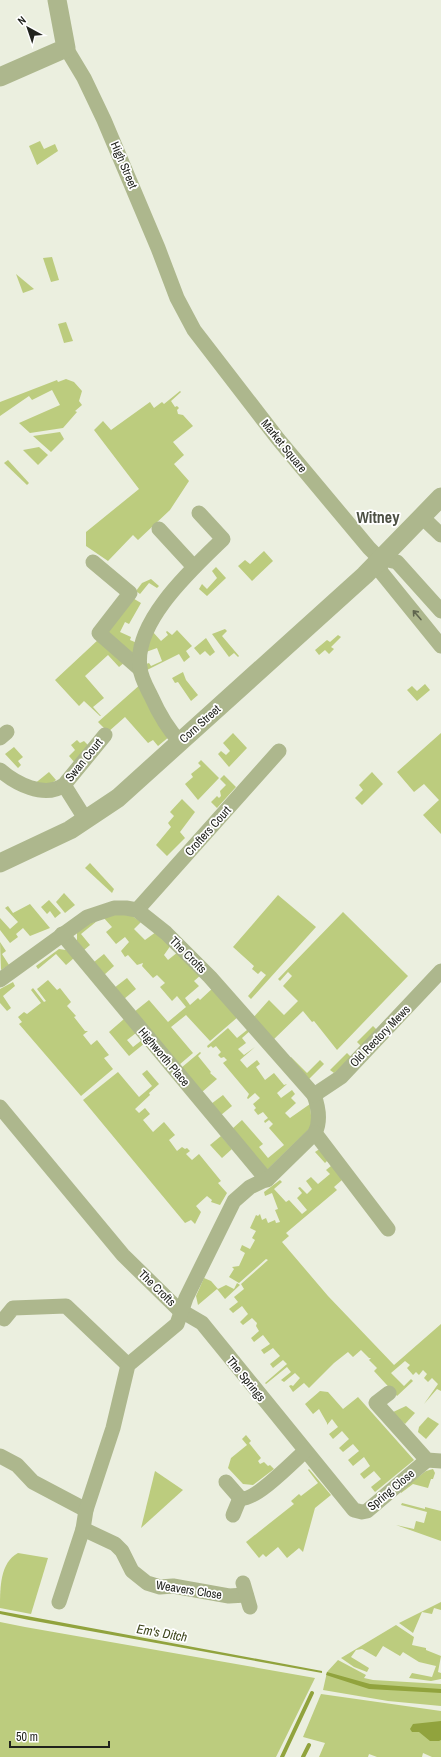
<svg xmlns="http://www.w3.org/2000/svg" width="441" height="1757" font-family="'Archivo Narrow',sans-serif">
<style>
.green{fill:#bccc7e}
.water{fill:#91a33d}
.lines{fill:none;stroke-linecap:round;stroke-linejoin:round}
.stream{stroke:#91a33d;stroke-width:4}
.minor{stroke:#adb78d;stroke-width:15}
.tertiary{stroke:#adb78d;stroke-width:19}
.oneway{stroke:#60664f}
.labels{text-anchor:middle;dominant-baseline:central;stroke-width:3.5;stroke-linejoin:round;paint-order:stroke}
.street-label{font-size:12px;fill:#21231d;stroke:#fff}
.water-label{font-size:13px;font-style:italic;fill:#3d451b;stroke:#fff}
.district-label{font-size:16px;font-weight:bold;fill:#4c5043;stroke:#fff}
</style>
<rect width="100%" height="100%" fill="#ebefdf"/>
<g class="green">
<polygon points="40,141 44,149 55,144 58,151 37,165 29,146"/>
<polygon points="52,257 59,280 51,282 43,258"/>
<polygon points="16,274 34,289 23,293"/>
<polygon points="66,322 73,341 64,343 58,324"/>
<polygon points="66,379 74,382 82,391 79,401 82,405 75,411 77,412 63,428 30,433 19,423 60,405 52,390 32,400 29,396 0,416 0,402 57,380 58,382"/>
<polygon points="180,391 181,392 171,401 175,407 177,406 179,408 177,410 178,414 183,415 193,426 173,442 184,455 174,464 189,481 170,510 138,540 133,535 108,561 86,546 86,532 139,489 94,430 103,421 111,430 150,402 154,408 162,402 164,404"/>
<polygon points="60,432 64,439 51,452 33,436"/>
<polygon points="39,447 48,455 38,465 23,450"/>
<polygon points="8,460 29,483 27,485 4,463"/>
<polygon points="264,551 273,561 252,581 238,566 245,560 250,564"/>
<polygon points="216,567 226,578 207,596 199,589 202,584 207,589 217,578 212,571"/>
<polygon points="151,579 159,586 157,588 149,583 140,594 136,591 142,583"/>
<polygon points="131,597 141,603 129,624 125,622 120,632 131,637 130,640 137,643 137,650 131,655 108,636 108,629"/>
<polygon points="225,629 227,631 222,636 239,656 238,657 234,653 229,657 212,634"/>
<polygon points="177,630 192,646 186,651 190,657 184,662 179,654 147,670 146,664 149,663 151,666 162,661 157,648 146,652 152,631 161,641 168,635 166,632 167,631 172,635"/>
<polygon points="338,635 341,637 331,647 334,649 329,654 325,650 319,655 315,650 327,640 330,642"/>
<polygon points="206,638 215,652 210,656 205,651 200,655 194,648"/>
<polygon points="99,639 126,661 119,667 108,655 85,676 104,698 93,707 101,716 100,716 84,701 79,706 55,680"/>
<polygon points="183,672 186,680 198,695 191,701 178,682 175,683 172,678"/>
<polygon points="142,683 170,736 158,746 153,740 148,743 125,717 108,732 98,722"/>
<polygon points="425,684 430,690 417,701 407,690 412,686 417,691"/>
<polygon points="233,733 247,748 229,767 218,754 221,751 226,755 230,751 223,743"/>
<polygon points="441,733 441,834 423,815 439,800 424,784 414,792 397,772"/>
<polygon points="77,740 80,743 84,741 89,746 75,763 69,756 75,750 71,745"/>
<polygon points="14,747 23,757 18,761 21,765 18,768 5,754"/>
<polygon points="201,760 219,778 198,800 185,784 193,777 191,774 201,766 198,763"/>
<path d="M49,772l7,8c-7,6 -14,5 -23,5z"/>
<polygon points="372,772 383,784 362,805 355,798 363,790 359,785"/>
<polygon points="224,775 236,787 217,808 211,802 217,796 219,798 221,796 220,791 226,785 220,779"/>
<polygon points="182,799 195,812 180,832 185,838 167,856 156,845 171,827 168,823 174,816 170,812"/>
<polygon points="90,863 114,889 112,893 85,868"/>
<polygon points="64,893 75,905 65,913 56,902"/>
<polygon points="278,895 316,927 251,999 248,996 266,975 261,971 258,974 252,969 254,966 233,947"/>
<polygon points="49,900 61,913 55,918 50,911 47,914 41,907"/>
<polygon points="30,904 50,928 30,936 23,928 16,934 18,937 10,943 0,930 0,918 10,929 18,922 5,908 8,906 13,913"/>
<polygon points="343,912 408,976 337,1050 314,1021 312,1022 303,1011 271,1042 252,1019 269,1000 284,1015 298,1001 283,986 292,976 288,972 280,981 278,979"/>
<polygon points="119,914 132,916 141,922 134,929 145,940 156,932 171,945 164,955 168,960 178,952 202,974 194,981 199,986 185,998 190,1005 198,998 200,1000 214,987 239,1016 210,1041 186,1015 171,1027 193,1053 179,1065 134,1012 149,1000 168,1022 186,1007 177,996 172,1001 160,987 165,983 157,975 153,978 142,966 143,963 137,965 128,955 125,957 121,951 129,942 125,937 116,944 106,932 112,927 103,917"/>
<polygon points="97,921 81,934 90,945 84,950 77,941 77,933 85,925"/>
<polygon points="0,942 6,951 2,954 9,965 1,970"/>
<polygon points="59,949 66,950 74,958 66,965 56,954 38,969 36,966"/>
<polygon points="104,954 114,966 104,975 94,962"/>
<polygon points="127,978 136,989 124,999 114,988"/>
<polygon points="48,980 57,990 60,988 71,1002 67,1006 76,1016 74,1017 85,1031 88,1031 83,1035 91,1045 97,1040 109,1055 104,1058 113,1069 81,1096 19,1024 22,1022 18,1017 24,1012 27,1014 41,1003 31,990 33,988 44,1002 46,1001 37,989"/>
<polygon points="13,982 15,986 3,996 11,1008 7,1011 0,1003 0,989"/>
<polygon points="124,1019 136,1033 127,1040 133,1047 142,1040 145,1043 129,1056 109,1032"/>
<polygon points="373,1026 379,1032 363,1048 357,1042"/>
<polygon points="228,1028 237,1038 247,1030 251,1030 242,1038 246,1043 238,1049 244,1055 255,1047 240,1060 247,1068 257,1060 260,1064 256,1067 265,1080 274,1073 284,1085 287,1084 277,1093 281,1098 292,1090 295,1094 291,1098 296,1103 285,1113 290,1118 310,1104 312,1126 267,1170 232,1129 242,1120 263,1144 259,1147 268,1158 284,1145 269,1128 273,1124 269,1120 265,1123 264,1121 268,1118 263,1112 258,1115 254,1110 256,1108 253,1104 260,1098 255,1093 248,1099 247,1098 249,1094 223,1063 227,1060 224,1057 221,1058 218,1055 221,1052 216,1046 213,1048 211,1046 208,1048 207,1046"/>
<polygon points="200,1052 201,1053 198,1056 211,1072 210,1073 217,1079 202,1092 181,1068"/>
<polygon points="347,1053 353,1059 334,1073 330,1070"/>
<polygon points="291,1057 307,1073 320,1060 324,1064 309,1079 290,1058"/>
<polygon points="147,1070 159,1084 149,1093 150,1095 135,1109 139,1113 145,1108 150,1114 143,1120 153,1132 164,1122 175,1135 169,1140 177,1151 182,1147 185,1149 187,1148 190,1151 186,1154 192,1160 199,1154 221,1181 218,1183 227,1193 220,1205 211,1202 212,1200 207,1196 196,1206 201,1212 195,1224 191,1220 185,1223 83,1100 118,1072 139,1097 152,1086 142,1074"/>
<polygon points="223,1095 232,1106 221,1115 211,1104"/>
<polygon points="221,1136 232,1149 222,1158 210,1145"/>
<polygon points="318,1150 323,1150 342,1180 334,1187 337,1190 286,1233 289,1236 282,1242 328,1296 394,1365 441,1324 441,1391 437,1389 424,1404 438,1384 432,1378 428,1382 424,1378 427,1374 423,1370 419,1375 416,1372 413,1375 407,1368 410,1365 405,1361 391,1373 404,1386 411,1379 413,1381 397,1396 374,1371 377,1368 369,1360 371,1358 369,1358 361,1350 353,1357 348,1352 334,1363 309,1388 304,1383 293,1392 289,1386 291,1385 293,1386 300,1378 295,1373 284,1382 281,1380 291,1372 287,1367 266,1384 265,1383 287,1364 283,1360 273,1368 270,1364 280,1356 273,1348 264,1354 261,1350 270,1344 263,1335 254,1342 251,1338 259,1331 256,1326 257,1323 252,1318 243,1325 240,1322 248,1314 242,1306 233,1313 229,1309 238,1302 234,1297 244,1289 241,1284 268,1260 266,1259 239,1283 229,1277 234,1269 232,1267 239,1266 245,1253 240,1250 242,1245 250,1249 255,1240 252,1238 256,1231 250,1228 256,1215 258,1216 260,1214 262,1220 266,1218 268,1223 275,1220 276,1223 280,1222 275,1210 278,1209 272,1193 265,1196 264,1192 280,1180 282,1182 274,1189 286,1202 289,1200 302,1214 307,1210 297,1198 302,1193 298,1188 300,1187 307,1194 312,1189 306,1181 311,1177 318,1184 330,1174 326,1170 331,1166 327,1161 325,1163 315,1152"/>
<polygon points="204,1278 211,1281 218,1289 226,1285 234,1289 237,1283 240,1285 225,1299 217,1289 198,1305 196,1296"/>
<polygon points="320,1391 328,1392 343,1409 358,1397 414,1460 375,1492 371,1487 381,1479 374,1471 364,1479 360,1474 370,1466 364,1457 353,1466 348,1460 359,1451 353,1444 343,1452 339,1448 349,1439 342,1431 333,1439 329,1434 338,1427 332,1419 327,1425 327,1423 319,1409 313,1414 305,1404"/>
<polygon points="406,1406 415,1413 405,1424 391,1413"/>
<polygon points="428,1417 439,1424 426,1439 418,1432 419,1427"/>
<polygon points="246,1435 251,1441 249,1443 261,1458 258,1461 260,1464 264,1462 268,1466 270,1465 274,1469 253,1485 243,1484 228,1468 231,1458 247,1445 242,1439"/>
<polygon points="309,1469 331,1495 315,1508 303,1552 299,1548 287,1558 278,1547 266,1557 263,1554 259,1558 246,1542 294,1504 291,1501 299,1494 301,1496 318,1483 308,1470"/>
<polygon points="433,1469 435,1473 433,1479 431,1479 428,1488 413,1484 401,1493 400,1491 426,1471"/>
<polygon points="155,1471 183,1490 141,1528"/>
<polygon points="402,1503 425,1509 425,1507 441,1511 441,1541 396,1525 414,1529 416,1521 424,1523 427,1512 401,1505"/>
<path d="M18,1553l30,5 -17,56 -31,-6c0,-21 0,-45 18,-55z"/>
<polygon points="441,1602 441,1610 434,1608 432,1614 422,1612 413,1633 399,1623"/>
<polygon points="0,1622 25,1627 315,1678 276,1757 0,1757"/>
<polygon points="396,1625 414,1637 412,1645 426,1648 426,1650 441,1656 438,1672 441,1673 441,1679 431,1681 409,1678 412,1673 432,1677 436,1666 419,1662 403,1652 400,1656 383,1646 376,1657 362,1649 356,1650 351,1657 369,1668 367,1672 354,1667 341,1658"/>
<polygon points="338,1660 366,1675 364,1678 373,1680 441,1684 441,1706 388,1701 323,1690 327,1672"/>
<polygon points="321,1694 441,1711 441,1757 432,1757 423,1753 422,1757 377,1757 369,1754 368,1757 319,1757 325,1743 303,1737"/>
</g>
<g class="water">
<polygon points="0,1611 322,1671 322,1673 29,1620 0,1614"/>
<polygon points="327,1672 370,1684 441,1689 441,1693 369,1689 326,1675"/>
<polygon points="441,1721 441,1740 439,1741 430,1741 419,1732 412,1732 410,1729 413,1724"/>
</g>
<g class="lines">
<g class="stream">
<polyline points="282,1757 312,1693"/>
<polyline points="303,1757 309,1745"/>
</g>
<g class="minor">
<polyline points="66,48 84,78 104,120 158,248 177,298 194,330 278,439 369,548 379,558 397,562 441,611"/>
<polyline points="421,516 441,535"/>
<polyline points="159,529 194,567"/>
<polyline points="379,558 381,572 441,646"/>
<polyline points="93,562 130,593 99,633 140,669"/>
<polyline points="0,738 7,732"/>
<path d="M180,742c-13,-14 -21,-28 -29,-46 -4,-8 -10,-18 -11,-28 -7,-46 53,-100 83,-129l-24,-26"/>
<path d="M0,770c15,13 44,29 64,15l41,-50"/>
<polyline points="64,785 86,820"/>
<polyline points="137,910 279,751"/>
<polyline points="62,934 267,1180"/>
<path d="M0,980l87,-63 27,-9h12l11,2 29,23 44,44 104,118c4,11 7,26 1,38l73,96"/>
<polyline points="314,1095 341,1077 441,971"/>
<polyline points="0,1107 123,1255 178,1309 202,1323 354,1510 362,1512 367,1511 427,1460"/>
<polyline points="4,1319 13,1308 66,1306 128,1365"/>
<polyline points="389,1393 376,1403 427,1460 441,1461"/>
<polyline points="0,1456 17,1465 33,1482 86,1510"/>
<path d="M226,1482l14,16c13,5 54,-37 65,-47"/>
<polyline points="233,1515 240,1498"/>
<polyline points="83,1529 115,1544 122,1551 132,1571 147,1583 160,1587 173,1586 229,1596 246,1595"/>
<polyline points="243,1583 250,1607"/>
<polyline points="59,1602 83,1529 86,1510 113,1428 128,1365 177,1324 186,1298 234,1201 250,1187 269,1178 315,1133"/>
</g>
<g class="tertiary">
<polyline points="0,77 66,48 57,0"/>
<polyline points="0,863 70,830 118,798 365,575 441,497"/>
</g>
</g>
<defs><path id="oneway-shaft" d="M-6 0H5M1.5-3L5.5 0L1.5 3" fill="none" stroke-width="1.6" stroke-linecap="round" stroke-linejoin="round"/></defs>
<use class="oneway" href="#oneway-shaft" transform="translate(417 615) rotate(-131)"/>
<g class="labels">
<g class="street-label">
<text transform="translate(124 165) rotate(67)">High Street</text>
<text transform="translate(284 446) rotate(51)">Market Square</text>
<text transform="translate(200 724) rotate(-42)">Corn Street</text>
<text transform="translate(84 760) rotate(-51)">Swan Court</text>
<text transform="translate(208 831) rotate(-48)">Crofters Court</text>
<text transform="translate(188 955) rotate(45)">The Crofts</text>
<text transform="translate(380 1036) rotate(-46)">Old Rectory Mews</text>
<text transform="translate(164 1057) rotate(50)">Highworth Place</text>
<text transform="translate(157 1288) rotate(44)">The Crofts</text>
<text transform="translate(246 1379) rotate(51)">The Springs</text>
<text transform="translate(391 1490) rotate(-40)">Spring Close</text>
<text transform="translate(189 1590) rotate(9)">Weavers Close</text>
</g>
<g class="water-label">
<text transform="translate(162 1633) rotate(10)">Em's Ditch</text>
</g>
<g class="district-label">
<text x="378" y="517">Witney</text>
</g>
</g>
<g transform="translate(28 28) rotate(320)" stroke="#ffffff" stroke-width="3" paint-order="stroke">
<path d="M0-3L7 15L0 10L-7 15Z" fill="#21231d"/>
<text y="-6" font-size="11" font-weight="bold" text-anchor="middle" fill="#21231d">N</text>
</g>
<path d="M10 1741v6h99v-6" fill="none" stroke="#21231d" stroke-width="2"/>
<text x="16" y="1741" font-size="12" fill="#21231d" stroke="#ffffff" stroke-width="3" paint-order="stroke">50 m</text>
</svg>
